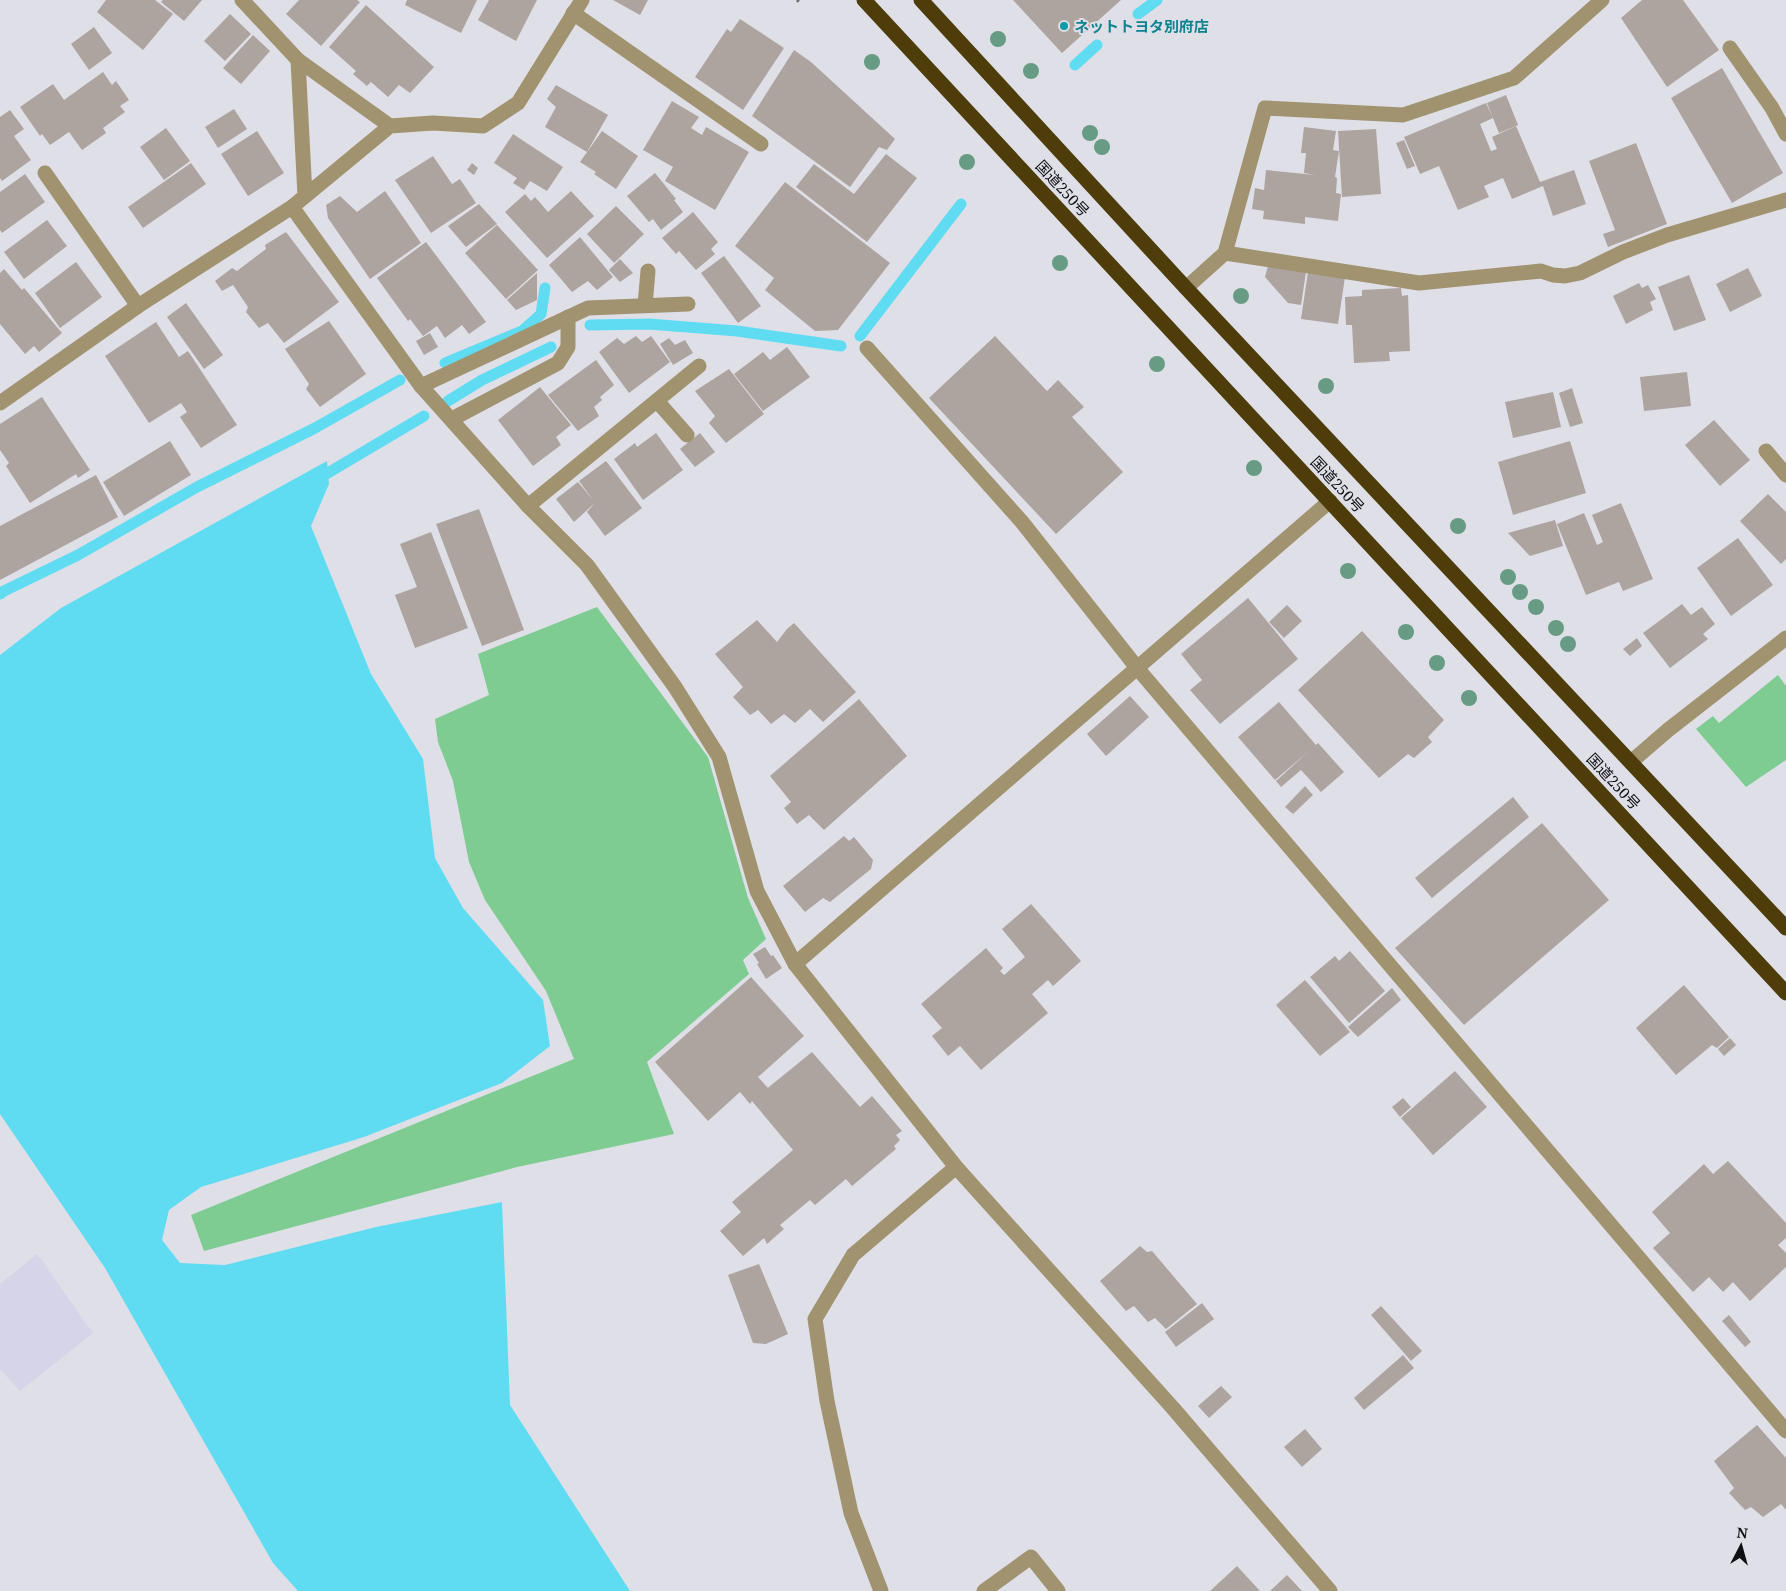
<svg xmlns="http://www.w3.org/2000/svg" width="1786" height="1591" font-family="'Noto Serif','Noto Sans JP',serif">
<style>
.industrial{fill:#d6d4e9}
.green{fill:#7ecc92}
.water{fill:#60dcf2}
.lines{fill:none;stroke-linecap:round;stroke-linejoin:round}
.stream{stroke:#60dcf2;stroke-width:11}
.building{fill:#ada49f}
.path{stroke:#6f6f74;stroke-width:3;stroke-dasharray:2.5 4;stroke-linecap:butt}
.lane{stroke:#a19270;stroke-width:15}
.street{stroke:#a19270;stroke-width:15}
.highway{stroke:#4e3d0b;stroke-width:15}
.tree{fill:#689b83}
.culture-dot{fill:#0f9aa8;stroke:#dfdfe8;stroke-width:2}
.labels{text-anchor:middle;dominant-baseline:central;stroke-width:4;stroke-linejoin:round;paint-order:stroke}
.culture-label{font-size:15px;font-weight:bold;fill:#0d838f;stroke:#dfdfe8;text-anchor:start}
.street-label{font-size:15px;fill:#0f0f12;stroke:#dfdfe8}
</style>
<rect width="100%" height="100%" fill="#dfdfe8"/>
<polygon class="industrial" points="37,1254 93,1333 20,1391 0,1369 0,1284"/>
<g class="green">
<polygon points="597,607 708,757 748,898 766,939 743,960 749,974 647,1062 674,1134 517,1167 204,1251 191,1215 574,1059 546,991 485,900 469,862 453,781 438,742 435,719 489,695 478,654"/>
<polygon points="1778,675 1786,686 1786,760 1746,787 1696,729 1713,716 1719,723"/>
</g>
<polygon class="water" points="327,461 329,484 311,526 371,674 423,759 435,858 463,908 543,1000 550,1046 502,1083 364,1137 201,1187 169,1210 162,1240 180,1263 225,1265 376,1227 502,1202 510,1405 630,1591 298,1591 273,1563 105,1268 0,1114 0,655 61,608"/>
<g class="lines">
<g class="stream">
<polyline points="1138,14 1157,0"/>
<polyline points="1075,65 1097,45"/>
<polyline points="590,325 649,324 737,331 841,346"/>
<polyline points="860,336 961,204"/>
<polyline points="445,363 522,331 541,314 545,288"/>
<polyline points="448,401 482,380 551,347"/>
<polyline points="316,480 424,416"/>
<polyline points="0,594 4,591 78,555 197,487 315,428 400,380"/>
</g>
</g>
<g class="building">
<polygon points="106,0 155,0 173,14 143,50 97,12"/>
<polygon points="163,0 202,0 184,21 161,2"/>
<polygon points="299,0 357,0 360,2 321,46 286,14"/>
<polygon points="407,0 477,0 461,33 405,5"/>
<polygon points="489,0 537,0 516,41 478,20"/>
<polygon points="613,0 648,0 640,15"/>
<polygon points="1013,0 1121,0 1062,53"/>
<polygon points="1642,0 1683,0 1719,50 1667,87 1621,18"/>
<polygon points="366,5 434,67 410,93 399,85 388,97 371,82 367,86 353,74 356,71 329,47"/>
<polygon points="230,14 251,34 225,61 204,41"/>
<polygon points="740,19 784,48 743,110 695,77 727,29 731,32"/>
<polygon points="94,27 112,53 89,70 71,44"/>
<polygon points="253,35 270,51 241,84 223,68"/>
<polygon points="794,50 811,62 895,139 887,150 879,147 850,187 752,116"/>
<polygon points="1722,68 1783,173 1732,203 1671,98"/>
<polygon points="103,72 112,85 116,81 129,100 120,106 125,112 103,128 106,133 82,150 69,132 50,145 42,134 40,136 20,107 53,84 64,100"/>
<polygon points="556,85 608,115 587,152 545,127 556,107 547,99"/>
<polygon points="1506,95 1518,125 1499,133 1487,103"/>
<polygon points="672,101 699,117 691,128 702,135 706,127 749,152 715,210 665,181 673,167 643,150"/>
<polygon points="1486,103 1493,118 1480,124 1491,151 1497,149 1492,137 1516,126 1540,182 1574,170 1586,204 1553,216 1543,186 1512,199 1503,178 1484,186 1489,197 1458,210 1439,166 1420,174 1404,137"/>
<polygon points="234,109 247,129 218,148 205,127"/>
<polygon points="10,110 24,129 14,136 31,160 2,181 0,178 0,117"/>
<polygon points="1304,127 1336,131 1333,150 1339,151 1335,177 1337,178 1336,193 1341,194 1338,221 1305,217 1305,224 1263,219 1264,211 1252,209 1255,188 1264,190 1266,170 1315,175 1304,173 1306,153 1301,153"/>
<polygon points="166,128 190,161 164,180 140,147"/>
<polygon points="1376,129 1381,194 1342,197 1338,131"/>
<polygon points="257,131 284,173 248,196 221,154"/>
<polygon points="602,131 638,156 616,189 594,174 596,172 580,162"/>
<polygon points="513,134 563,167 547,191 530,181 524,190 513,183 517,178 494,163"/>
<polygon points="1404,140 1415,166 1407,169 1396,143"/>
<polygon points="1636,143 1667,224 1608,247 1603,234 1615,230 1589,161"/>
<polygon points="886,154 917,178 867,242 796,187 814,164 854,194"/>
<polygon points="433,156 452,184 460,179 476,203 431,233 395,180"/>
<polygon points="191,163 206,184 143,228 128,207"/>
<polygon points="472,163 478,168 474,175 467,170"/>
<polygon points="655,173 676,199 674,200 683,212 661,230 653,219 649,222 627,196"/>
<polygon points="25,174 45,202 2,233 0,230 0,192"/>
<polygon points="785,182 890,263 838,330 815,331 765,290 774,278 735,246"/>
<polygon points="385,191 421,243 370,279 328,218 326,205 340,196 357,212"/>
<polygon points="571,191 594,216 547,258 505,212 525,194 531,201 535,197 548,212"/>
<polygon points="479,204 497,224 466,247 448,226"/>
<polygon points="616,206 644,234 614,263 587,234"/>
<polygon points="693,212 718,242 711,249 715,254 696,270 679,251 676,254 662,238"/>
<polygon points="47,220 67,246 24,279 4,252"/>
<polygon points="497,225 538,270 506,299 465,253"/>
<polygon points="286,232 339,302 284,343 268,323 259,328 246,312 248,307 233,285 222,291 215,281 232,268 237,271 266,249 265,245"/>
<polygon points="580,237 613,277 597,290 588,281 572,292 549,265"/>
<polygon points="426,242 486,322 469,334 462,325 445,338 437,326 423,336 410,319 408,321 377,278"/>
<polygon points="724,256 761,306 738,323 701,273"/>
<polygon points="620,259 633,273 620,282 609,270"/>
<polygon points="76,262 102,297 60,328 35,293"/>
<polygon points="1268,266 1306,272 1301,305 1288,303 1265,277"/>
<polygon points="1748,268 1762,296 1730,312 1716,284"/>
<polygon points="4,269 22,290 24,288 62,333 39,352 34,346 25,354 0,324 0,273"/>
<polygon points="1308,272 1345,277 1338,324 1301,319"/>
<polygon points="537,273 537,300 516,310 507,300"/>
<polygon points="1689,275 1706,320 1674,331 1658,287"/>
<polygon points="1639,283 1642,288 1648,285 1656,299 1650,302 1653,310 1626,324 1613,296"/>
<polygon points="1401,288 1402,296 1408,295 1410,351 1389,352 1390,361 1354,363 1352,325 1346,325 1345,297 1362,296 1362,290"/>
<polygon points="186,303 223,355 204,369 167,317"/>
<polygon points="329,321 366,374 320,407 306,389 309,384 285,349"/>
<polygon points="156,322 179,357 188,351 237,425 201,448 180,417 187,412 181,403 149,423 105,356"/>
<polygon points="430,333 438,347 424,355 416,341"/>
<polygon points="636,336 642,342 651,336 670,362 629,393 599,352 617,338 624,344"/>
<polygon points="995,336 1047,391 1058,380 1084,407 1072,417 1123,472 1056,534 929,398"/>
<polygon points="669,338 675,345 685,340 693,353 673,365 660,344"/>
<polygon points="787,347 810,377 763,411 734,374 763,352 770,360"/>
<polygon points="596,360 614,385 600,397 602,400 594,407 599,416 578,431 548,395"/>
<polygon points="729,369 764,414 726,443 709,423 715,416 695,391"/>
<polygon points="1687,372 1691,406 1644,411 1640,377"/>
<polygon points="540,387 571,425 556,437 561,445 533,466 498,420"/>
<polygon points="1572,388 1583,423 1570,427 1559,393"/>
<polygon points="1553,392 1561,427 1513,438 1505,402"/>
<polygon points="42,397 90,470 78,478 76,474 30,503 6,466 9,463 0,450 0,424"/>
<polygon points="1714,420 1750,460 1720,486 1685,445"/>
<polygon points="656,433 683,470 643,500 614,459 635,443 637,447"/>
<polygon points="700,433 715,452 695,467 680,449"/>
<polygon points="170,441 191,475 124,516 103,482"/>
<polygon points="1570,441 1586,493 1513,515 1498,462"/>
<polygon points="606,461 642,508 605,536 587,512 595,503 574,522 556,499 578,482 593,500 579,481"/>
<polygon points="96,475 118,517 0,580 0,526"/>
<polygon points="1768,494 1786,512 1786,559 1781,564 1740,521"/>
<polygon points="1621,503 1653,579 1623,591 1619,582 1586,595 1557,524 1584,513 1597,545 1603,542 1592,515"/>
<polygon points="479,509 524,630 482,646 436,524"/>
<polygon points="1555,520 1563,546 1530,556 1508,533"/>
<polygon points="431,532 468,628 415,648 395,595 417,587 400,544"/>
<polygon points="1738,538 1773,585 1731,616 1697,568"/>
<polygon points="1248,598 1298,659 1220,724 1190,690 1202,680 1181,654"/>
<polygon points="1682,604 1691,615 1702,607 1715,624 1703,634 1708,639 1670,668 1643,633"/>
<polygon points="1287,605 1302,621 1284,638 1269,622"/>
<polygon points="757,620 777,642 787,629 794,623 856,692 823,722 810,709 795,723 784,714 771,724 758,710 750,715 733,697 743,687 715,654"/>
<polygon points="1362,631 1444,720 1428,737 1432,742 1414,758 1408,754 1379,778 1298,690"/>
<polygon points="1637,638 1642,646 1630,656 1623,649"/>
<polygon points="1130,696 1149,717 1106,756 1087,734"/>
<polygon points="859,699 907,756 824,830 809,815 797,824 784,808 791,802 770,776"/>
<polygon points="1279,702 1316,745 1318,743 1344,772 1321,792 1301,770 1281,787 1276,781 1309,751 1275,780 1238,737"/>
<polygon points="1305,786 1313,795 1293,814 1285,807"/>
<polygon points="1513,797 1529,817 1432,898 1415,878"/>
<polygon points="1542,823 1609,900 1464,1025 1395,948"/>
<polygon points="844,836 849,841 854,837 873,860 871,869 830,902 823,898 805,912 783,886"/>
<polygon points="1031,904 1081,961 1053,986 1048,980 1032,994 1048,1013 981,1070 960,1046 948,1056 932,1036 942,1028 921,1004 986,948 1003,968 1000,971 1004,975 1025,957 1002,929"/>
<polygon points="765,947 771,956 773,955 782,968 766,979 757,964 759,963 753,954"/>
<polygon points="1350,951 1385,991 1349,1023 1310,977 1335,956 1339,961"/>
<polygon points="751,977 804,1036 758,1077 768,1088 764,1091 812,1052 860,1107 872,1096 902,1131 896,1135 900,1140 894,1146 896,1149 852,1186 846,1179 815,1205 810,1200 780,1225 784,1229 767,1244 764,1238 743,1256 720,1231 741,1212 732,1202 793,1150 752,1101 750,1104 740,1092 708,1121 655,1062"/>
<polygon points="1305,980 1350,1032 1320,1056 1276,1005"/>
<polygon points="1684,985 1729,1037 1717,1048 1712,1045 1676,1075 1636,1028"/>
<polygon points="1392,988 1401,1000 1358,1037 1348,1027"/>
<polygon points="1730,1038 1736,1045 1724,1056 1718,1049"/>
<polygon points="1455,1071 1487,1107 1433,1155 1401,1118"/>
<polygon points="1403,1098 1411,1107 1400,1117 1392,1107"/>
<polygon points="1728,1161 1786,1223 1786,1238 1778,1245 1786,1253 1786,1267 1750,1301 1733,1282 1723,1292 1709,1277 1693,1292 1653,1248 1670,1233 1652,1212 1704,1164 1713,1174"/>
<polygon points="1140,1246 1147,1252 1152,1251 1197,1304 1166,1329 1155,1318 1148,1322 1134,1306 1126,1311 1100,1281"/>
<polygon points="759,1264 788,1334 766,1344 753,1343 728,1275"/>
<polygon points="1202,1303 1214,1319 1176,1347 1165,1332"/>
<polygon points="1381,1306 1422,1351 1411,1361 1371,1315"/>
<polygon points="1729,1315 1751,1342 1745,1347 1722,1321"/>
<polygon points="1403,1355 1414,1368 1364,1410 1354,1398"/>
<polygon points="1221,1386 1232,1397 1209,1418 1198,1406"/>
<polygon points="1757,1425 1786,1458 1786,1510 1781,1504 1763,1517 1751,1507 1745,1510 1729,1493 1734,1488 1714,1461"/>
<polygon points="1305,1429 1322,1449 1302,1467 1284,1447"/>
<polygon points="1237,1566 1260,1591 1210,1591"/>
<polygon points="1287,1575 1302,1591 1270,1591"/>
</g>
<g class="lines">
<polyline class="path" points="797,0 799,2 800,0"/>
<polyline class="lane" points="1730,48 1772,108 1786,134"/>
<g class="street">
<polyline points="242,0 298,60 390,126"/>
<polyline points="573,13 761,144"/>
<polyline points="298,60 305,196"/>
<polyline points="45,173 138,306"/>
<polyline points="292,207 421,386 528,506 587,565 675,687 719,757 757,891 795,964 956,1167 1172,1407 1330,1591"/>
<polyline points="1225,253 1419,283 1541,271 1553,275 1565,276 1580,273 1623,252 1667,235 1786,200"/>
<polyline points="1186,288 1225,253 1265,108 1403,115 1514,78 1602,0"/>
<polyline points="645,305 648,271"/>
<polyline points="867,348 1022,522 1138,669 1786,1431"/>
<polyline points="421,386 588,308 688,304"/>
<polyline points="657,401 687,435"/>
<polyline points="0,403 138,306 292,207 390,126 433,123 483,126 518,103 582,0"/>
<polyline points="452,419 558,363 568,347 568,317"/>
<polyline points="1766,451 1786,475"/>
<polyline points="528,506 699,366"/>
<polyline points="1631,762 1668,730 1786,638"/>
<polyline points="795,964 1330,501"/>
<polyline points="881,1591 851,1513 827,1401 815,1319 853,1255 956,1167"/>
<polyline points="984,1591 1031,1557 1058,1591"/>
</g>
<g class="highway">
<polyline points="864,0 1786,993"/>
<polyline points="921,0 1186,288 1786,928"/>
</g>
</g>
<g class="tree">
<circle cx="998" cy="39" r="8"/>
<circle cx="872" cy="62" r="8"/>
<circle cx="1031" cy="71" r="8"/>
<circle cx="1090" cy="133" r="8"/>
<circle cx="1102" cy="147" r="8"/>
<circle cx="967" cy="162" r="8"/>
<circle cx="1060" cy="263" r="8"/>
<circle cx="1241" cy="296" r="8"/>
<circle cx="1157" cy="364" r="8"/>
<circle cx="1326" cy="386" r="8"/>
<circle cx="1254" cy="468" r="8"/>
<circle cx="1458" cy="526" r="8"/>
<circle cx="1348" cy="571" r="8"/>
<circle cx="1508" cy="577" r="8"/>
<circle cx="1520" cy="592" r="8"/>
<circle cx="1536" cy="607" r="8"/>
<circle cx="1556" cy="628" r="8"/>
<circle cx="1406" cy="632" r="8"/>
<circle cx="1568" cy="644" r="8"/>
<circle cx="1437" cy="663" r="8"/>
<circle cx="1469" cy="698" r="8"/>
</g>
<circle class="culture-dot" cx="1064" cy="26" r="5"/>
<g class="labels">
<g class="culture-label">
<text x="1074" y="26">ネットトヨタ別府店</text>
</g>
<g class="street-label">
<text transform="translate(1063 188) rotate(47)">国道250号</text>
<text transform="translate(1338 484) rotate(47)">国道250号</text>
<text transform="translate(1614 781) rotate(47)">国道250号</text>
</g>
</g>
<g transform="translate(1741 1546) rotate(6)" stroke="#dfdfe8" stroke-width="4" paint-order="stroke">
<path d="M0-4L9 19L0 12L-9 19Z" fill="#0f0f12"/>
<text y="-8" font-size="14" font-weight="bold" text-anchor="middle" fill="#0f0f12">N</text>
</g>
</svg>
